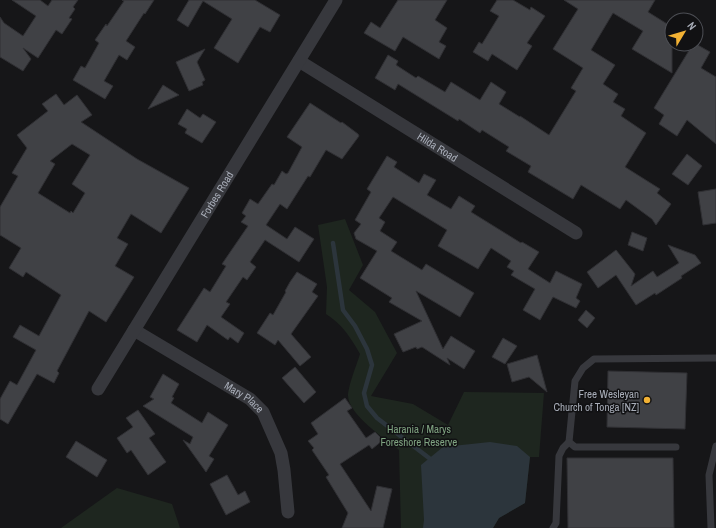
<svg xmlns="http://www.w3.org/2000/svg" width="716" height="528" font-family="'Archivo Narrow',sans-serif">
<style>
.green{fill:#1e261f}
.water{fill:#2c353c}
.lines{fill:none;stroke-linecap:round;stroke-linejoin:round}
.stream{stroke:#2c353c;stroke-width:4.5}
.building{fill:#404145;stroke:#303034;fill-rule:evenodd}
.lane{stroke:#37383d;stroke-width:7}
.street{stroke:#37383d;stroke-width:13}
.poi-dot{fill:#f2b134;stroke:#111113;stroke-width:1.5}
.labels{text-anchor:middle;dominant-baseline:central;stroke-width:3;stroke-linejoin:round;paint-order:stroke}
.street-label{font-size:11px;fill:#a8adb8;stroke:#111113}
.poi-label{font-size:11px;fill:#a8adb8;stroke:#111113;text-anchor:end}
.park-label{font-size:11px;fill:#7fa381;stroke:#111113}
</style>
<rect width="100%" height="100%" fill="#161618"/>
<g class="green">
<path d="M345,219l18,46 -14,25 26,22 22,41 -26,43 42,8 35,21 16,-33 80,1 -5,64h-9l-5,46 -26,15 -6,10h-92l-2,-78c-14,-11 -50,-35 -51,-54 0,-10 9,-32 12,-42 -9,-16 -18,-30 -34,-40l1,-27 -9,-62z"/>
<polygon points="117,488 172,504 180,528 61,528"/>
</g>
<polygon class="water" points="490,442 517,446 530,457 525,503 499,518 493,528 423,528 424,520 421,465 443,447"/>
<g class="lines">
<polyline class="stream" points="333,243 343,310 355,326 367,349 372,365 364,393 367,406 377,418 429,458"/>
</g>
<g class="building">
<polygon points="12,0 40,0 48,6 52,0 78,0 73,7 75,9 69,18 72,19 62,34 56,30 38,58 23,48 31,59 23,71 0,57 0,17 4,23 23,36 36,16"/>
<polygon points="122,0 154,0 145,14 144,13 126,41 135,47 127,60 119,55 104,81 113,86 105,99 73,80 81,66 85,68 99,43 95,40 106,24 107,26 124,1"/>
<polygon points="189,0 255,0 280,15 270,32 260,27 238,63 214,48 232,19 203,1 188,27 177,20"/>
<polygon points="398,0 447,0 435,20 447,28 439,42 446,46 439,59 403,37 395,51 364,33 371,22 380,28"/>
<polygon points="497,0 513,0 530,10 531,7 545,16 527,43 532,46 517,70 492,54 488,61 473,52 479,42 482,44 499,16 490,11"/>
<polygon points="564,0 655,0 648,12 672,27 672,73 632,49 643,31 613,13 591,50 615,65 603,84 618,94 613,102 625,109 621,116 646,133 625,167 660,189 657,193 671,204 656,225 652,219 626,200 620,209 581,185 573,199 528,172 531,166 506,151 509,147 482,130 480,133 459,119 458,121 398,84 395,90 375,78 388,55 398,61 396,65 416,78 418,76 445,92 451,82 480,100 491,82 506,92 499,104 520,117 520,116 549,135 576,91 571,88 583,68 553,49 578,9"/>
<polygon points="693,44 696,44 710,52 701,68 716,77 716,144 687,120 677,136 659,124 664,115 654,108"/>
<polygon points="205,49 197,62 205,80 202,82 203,85 189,91 176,62"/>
<polygon points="163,85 179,95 148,109"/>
<path d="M56,94l8,11 13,-10 15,20 -11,7 56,37 52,29 -28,45 -30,-19 -14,24 11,6 -13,22 19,11 -28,45 -17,-11 -32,60 2,2 -5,10 -17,-9 -29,50 -8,-5v-20l10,-18 7,4 19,-35 -23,-13 7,-12 19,11 22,-41 -35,-23 -3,5 -14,-9 12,-20 -21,-13v-28l18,-31 -6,-3 15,-25 -10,-13 31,-24 -6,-7zM72,144l18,11 -18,29 13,9 -12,20 -2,-2 -1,2 -32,-20 17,-29 -5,-3z"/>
<polygon points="310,103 341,123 342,122 358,134 359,136 342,159 326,150 310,177 308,176 287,209 280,204 266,225 287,239 295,227 314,239 299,262 265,240 250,262 256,267 247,280 243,277 226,302 230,304 221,317 244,333 238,343 230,337 228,340 207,325 197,342 177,330 204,288 210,292 226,266 222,264 248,226 241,222 246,216 242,213 250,199 258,204 272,184 274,185 282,171 286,174 288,173 302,147 287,137"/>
<polygon points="187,109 200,118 203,114 216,122 202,143 185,133 187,129 178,124"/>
<polygon points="687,154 702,166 688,185 672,174"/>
<polygon points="387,156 397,162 394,167 419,183 424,174 436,180 427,195 451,209 459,196 475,206 471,212 521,243 522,242 539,252 528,269 550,283 556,271 582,284 576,298 580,301 576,308 553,297 540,320 523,310 535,289 511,275 514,271 507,267 511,261 491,248 478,269 438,246 447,230 393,197 379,218 385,222 380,231 397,242 391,251 422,270 426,264 474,293 460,317 416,291 443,349 451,336 475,351 464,369 447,358 450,365 422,347 417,349 416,347 403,352 394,334 422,321 389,302 392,298 360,278 377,251 356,239 354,233 361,224 355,220 371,192 367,189"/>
<polygon points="716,189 716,223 703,225 698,192"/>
<polygon points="632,232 647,238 643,251 628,245"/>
<polygon points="668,245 695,255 701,263 681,276 682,278 656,295 655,293 636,305 616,275 598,288 587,272 616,250 635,274 631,286 653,271 657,277 679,263"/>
<polygon points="297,272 317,284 312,292 318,296 291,334 311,357 300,366 278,340 275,345 257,333 270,313 273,315 286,292 285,291 290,282"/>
<polygon points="586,310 595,318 587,328 578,320"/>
<polygon points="503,338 517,346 505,364 492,357"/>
<polygon points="537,355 547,392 529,377 512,382 507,364"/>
<polygon points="295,367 316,392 304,403 282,378"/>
<polygon points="608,371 687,373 685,429 607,427"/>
<polygon points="163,374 179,384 172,397 174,398 171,403 202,423 208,412 228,425 209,456 214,459 206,472 183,440 190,444 193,437 143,406 154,399 150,397"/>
<polygon points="345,398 352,408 347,411 366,438 375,432 383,440 372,449 369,445 340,464 371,511 377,486 392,489 383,528 342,528 348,513 326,477 329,475 312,450 314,448 308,441 318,434 311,423"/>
<polygon points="138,410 155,434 149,438 166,462 148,475 131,450 127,453 117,438 133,427 126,418"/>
<polygon points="76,441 107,460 97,477 66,457"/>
<polygon points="567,458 673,458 674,528 568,528"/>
<polygon points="227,475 238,495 245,491 250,502 226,515 210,484"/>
</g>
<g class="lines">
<g class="lane">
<polyline points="676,447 575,447 569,442 575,381 583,368 594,359 716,358"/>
<polyline points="553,528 556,523 559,456 563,448 569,442"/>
<polyline points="711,528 709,475 716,446"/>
</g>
<g class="street">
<path id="s1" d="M299,61l277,172"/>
<path id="s2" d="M134,330l116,69 13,13 18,41 3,17 4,42"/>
<path id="s3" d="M98,389l238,-389"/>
</g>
</g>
<circle class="poi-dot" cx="647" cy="400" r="4"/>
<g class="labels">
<g class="street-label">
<text stroke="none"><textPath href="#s1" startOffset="163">Hilda Road</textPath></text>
<text stroke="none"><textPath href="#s3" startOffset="228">Forbes Road</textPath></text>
<text stroke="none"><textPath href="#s2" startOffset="129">Mary Place</textPath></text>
</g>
<g class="poi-label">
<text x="639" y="394">Free Wesleyan<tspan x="639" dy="13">Church of Tonga [NZ]</tspan></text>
</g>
<g class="park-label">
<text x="419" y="429">Harania / Marys<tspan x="419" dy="13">Foreshore Reserve</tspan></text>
</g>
</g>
<g transform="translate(684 32) rotate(52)"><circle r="19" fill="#111113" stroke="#4d4f55"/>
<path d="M0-3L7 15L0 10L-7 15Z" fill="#f2b134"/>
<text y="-6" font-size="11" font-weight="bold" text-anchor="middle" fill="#a8adb8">N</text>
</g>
</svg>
